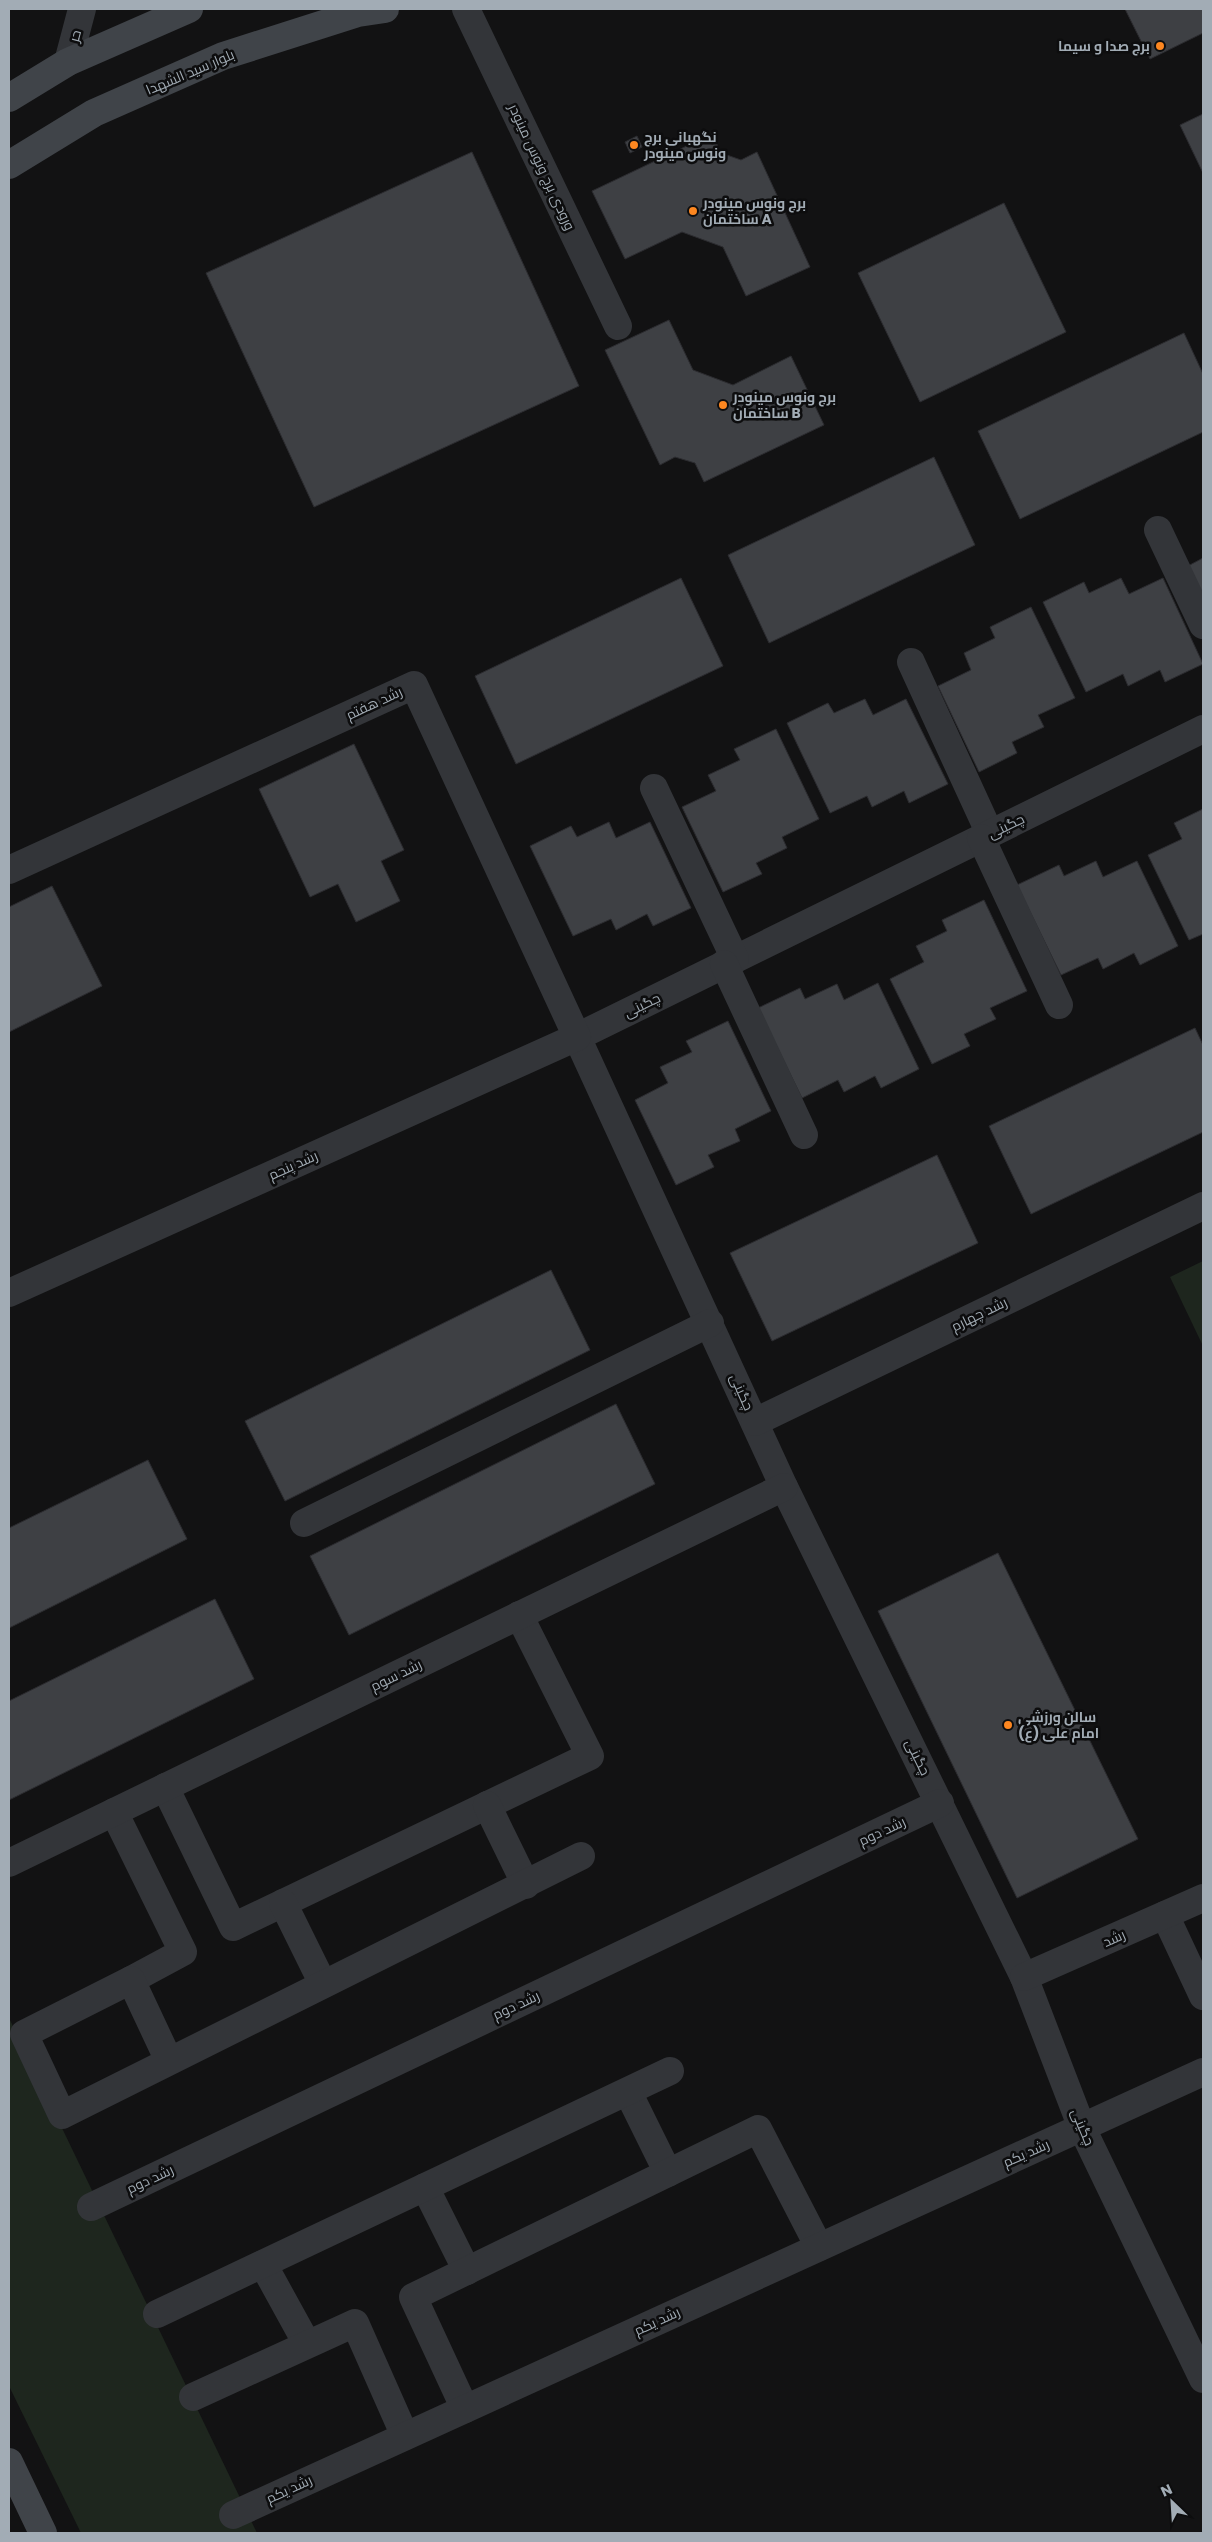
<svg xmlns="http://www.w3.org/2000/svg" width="1212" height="2542" font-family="Poppins,Cairo,sans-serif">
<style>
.green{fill:#1e261e}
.building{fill:#3e4044;stroke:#2c2c30}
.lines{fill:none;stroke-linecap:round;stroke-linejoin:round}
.minor{stroke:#333539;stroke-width:28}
.tertiary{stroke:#333539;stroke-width:28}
.secondary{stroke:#404449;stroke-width:28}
.poi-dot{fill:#fd8720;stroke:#0d0d0e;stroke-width:2}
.labels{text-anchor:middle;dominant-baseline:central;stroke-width:5;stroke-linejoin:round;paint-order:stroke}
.street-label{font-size:14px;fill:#a2acb5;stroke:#0d0d0e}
.poi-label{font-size:14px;font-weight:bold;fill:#a2acb5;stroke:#0d0d0e;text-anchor:start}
</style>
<rect width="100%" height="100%" fill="#121213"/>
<g class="green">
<polygon points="1203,1261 1203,1346 1170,1277"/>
<polygon points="9,2018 257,2533 81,2533 9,2386"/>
</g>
<g class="building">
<polygon points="1125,9 1203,9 1203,33 1150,59"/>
<polygon points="1203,114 1203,173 1180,125"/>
<polygon points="712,134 721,153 741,160 757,152 810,267 746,296 723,247 682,232 625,259 592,191"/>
<polygon points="637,136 642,147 630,153 625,142"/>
<polygon points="472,152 579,386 314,507 206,273"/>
<polygon points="1004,203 1066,332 920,402 858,273"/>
<polygon points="669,320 693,370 733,385 791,356 824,425 704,482 695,463 675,457 660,465 605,350"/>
<polygon points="1184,333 1203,374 1203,432 1020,519 978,431"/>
<polygon points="934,457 975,545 769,643 728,555"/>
<polygon points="1203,558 1203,597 1188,566"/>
<polygon points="681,578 723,666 516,764 475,676"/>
<polygon points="1121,578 1129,594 1163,578 1203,664 1165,682 1160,670 1128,686 1123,674 1086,692 1043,602 1084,582 1089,593"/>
<polygon points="1031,607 1075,698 1038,715 1044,727 1012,742 1017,753 979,772 938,686 971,670 964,653 995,638 990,627"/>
<polygon points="865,699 873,715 906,699 948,784 909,803 904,791 872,807 867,796 830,813 787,723 828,703 834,713"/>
<polygon points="776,729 819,819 782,837 787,848 756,863 762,874 723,892 682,807 716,791 708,775 740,760 734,749"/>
<polygon points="354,744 404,850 381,861 400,901 356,922 338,884 310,897 259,789"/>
<polygon points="1203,809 1203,934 1189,940 1148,855 1182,839 1174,823"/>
<polygon points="609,822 616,838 650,822 691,908 653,926 647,914 616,930 611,919 573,936 530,846 571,826 577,837"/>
<polygon points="1096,861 1103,877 1137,861 1178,946 1140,965 1134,953 1103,969 1098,958 1061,975 1017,885 1059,865 1064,876"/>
<polygon points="52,886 102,986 9,1032 9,907"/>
<polygon points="984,900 1027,991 990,1008 996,1019 964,1034 970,1046 932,1064 890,979 924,962 916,946 947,931 942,920"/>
<polygon points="878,983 919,1069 881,1088 875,1076 844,1092 838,1080 802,1098 758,1008 800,988 805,999 837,984 844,1000"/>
<polygon points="728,1021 771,1111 735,1129 740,1141 708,1155 714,1167 676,1185 635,1100 668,1083 660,1067 692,1052 686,1041"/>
<polygon points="1195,1028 1203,1045 1203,1132 1031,1214 989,1126"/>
<polygon points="937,1155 978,1243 772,1341 730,1253"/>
<polygon points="551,1270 590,1350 285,1501 245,1421"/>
<polygon points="616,1404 655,1484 349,1635 310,1556"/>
<polygon points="148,1460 187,1539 9,1628 9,1528"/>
<polygon points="998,1553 1138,1839 1017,1898 878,1611"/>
<polygon points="215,1599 254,1679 9,1800 9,1701"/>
</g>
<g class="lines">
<g class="minor">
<polyline points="466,9 618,326"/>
<polyline points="1158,530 1203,625"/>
<polyline points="911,662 990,834"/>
<polyline points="1203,729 577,1037 784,1487 1024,1977 1082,2128 1203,2379"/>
<polyline points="654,788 735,959"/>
<polyline points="981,838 1059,1005"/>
<polyline points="9,870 414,685 577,1037 9,1293"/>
<polyline points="724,964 804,1135"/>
<polyline points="755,1422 1203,1206"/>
<polyline points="304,1523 710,1323"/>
<polyline points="165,1787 233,1927 590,1756 519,1615"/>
<polyline points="487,1805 526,1885"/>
<polyline points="114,1812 183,1952 131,1980"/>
<polyline points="9,1863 784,1487"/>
<polyline points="283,1903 323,1984"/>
<polyline points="1165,1915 1203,1996"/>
<polyline points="1024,1977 1203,1898"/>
<polyline points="169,2061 131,1980 24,2034 62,2115 581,1856"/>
<polyline points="628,2092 668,2173"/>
<polyline points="425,2187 467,2271"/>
<polyline points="91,2207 940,1803"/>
<polyline points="263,2264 307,2344"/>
<polyline points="157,2314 670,2071"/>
<polyline points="193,2397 355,2323 405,2436"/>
<polyline points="465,2409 413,2297 758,2129 819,2247"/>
<polyline points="233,2515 1203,2072"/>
</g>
<polyline class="tertiary" points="68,62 82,9"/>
<g class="secondary">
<polyline points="9,98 68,62 189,9"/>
<polyline points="9,165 94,113 223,56 358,13 385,9"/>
<polyline points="9,2462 43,2533"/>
</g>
</g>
<g class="poi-dot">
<circle cx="1160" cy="46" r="5"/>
<circle cx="634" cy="145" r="5"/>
<circle cx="693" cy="211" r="5"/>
<circle cx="723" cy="405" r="5"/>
<circle cx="1008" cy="1725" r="5"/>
</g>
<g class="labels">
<g class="street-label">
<text transform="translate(75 36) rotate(-75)">حر</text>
<text transform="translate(190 72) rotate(-23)">بلوار سید الشهدا</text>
<text transform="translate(542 167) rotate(65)">ورودی برج ونوس مینودر</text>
<text transform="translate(374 703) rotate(-25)">رشد هفتم</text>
<text transform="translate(1006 826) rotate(-26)">چگینی</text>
<text transform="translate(642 1005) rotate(-26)">چگینی</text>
<text transform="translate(293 1165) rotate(-24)">رشد پنجم</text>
<text transform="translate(979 1314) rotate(-26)">رشد چهارم</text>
<text transform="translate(742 1392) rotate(66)">چگینی</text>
<text transform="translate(396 1675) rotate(-26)">رشد سوم</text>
<text transform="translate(918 1757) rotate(64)">چگینی</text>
<text transform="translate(882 1831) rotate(-25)">رشد دوم</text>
<text transform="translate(1114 1938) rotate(-24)">رشد</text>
<text transform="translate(516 2005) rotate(-25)">رشد دوم</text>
<text transform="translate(1083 2127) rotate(67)">چگینی</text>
<text transform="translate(1026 2153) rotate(-24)">رشد یکم</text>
<text transform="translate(150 2179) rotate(-25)">رشد دوم</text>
<text transform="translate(657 2321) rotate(-25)">رشد یکم</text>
<text transform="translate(289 2489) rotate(-25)">رشد یکم</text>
</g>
<g class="poi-label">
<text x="1150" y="46" text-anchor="end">برج صدا و سیما</text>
<text x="644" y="137">نگهبانی برج<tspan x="644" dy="16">ونوس مینودر</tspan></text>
<text x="703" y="203">برج ونوس مینودر<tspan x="703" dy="16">ساختمان A</tspan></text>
<text x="733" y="397">برج ونوس مینودر<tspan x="733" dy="16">ساختمان B</tspan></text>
<text x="1018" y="1717">سالن ورزشی<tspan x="1018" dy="16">امام علی (ع)</tspan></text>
</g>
</g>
<rect width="1212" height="2542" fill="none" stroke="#a2acb5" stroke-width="20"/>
<g transform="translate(1172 2502) rotate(335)" stroke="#0d0d0e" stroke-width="4" paint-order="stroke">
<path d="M0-4L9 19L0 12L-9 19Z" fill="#a2acb5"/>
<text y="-8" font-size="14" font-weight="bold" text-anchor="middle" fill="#a2acb5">N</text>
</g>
</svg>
